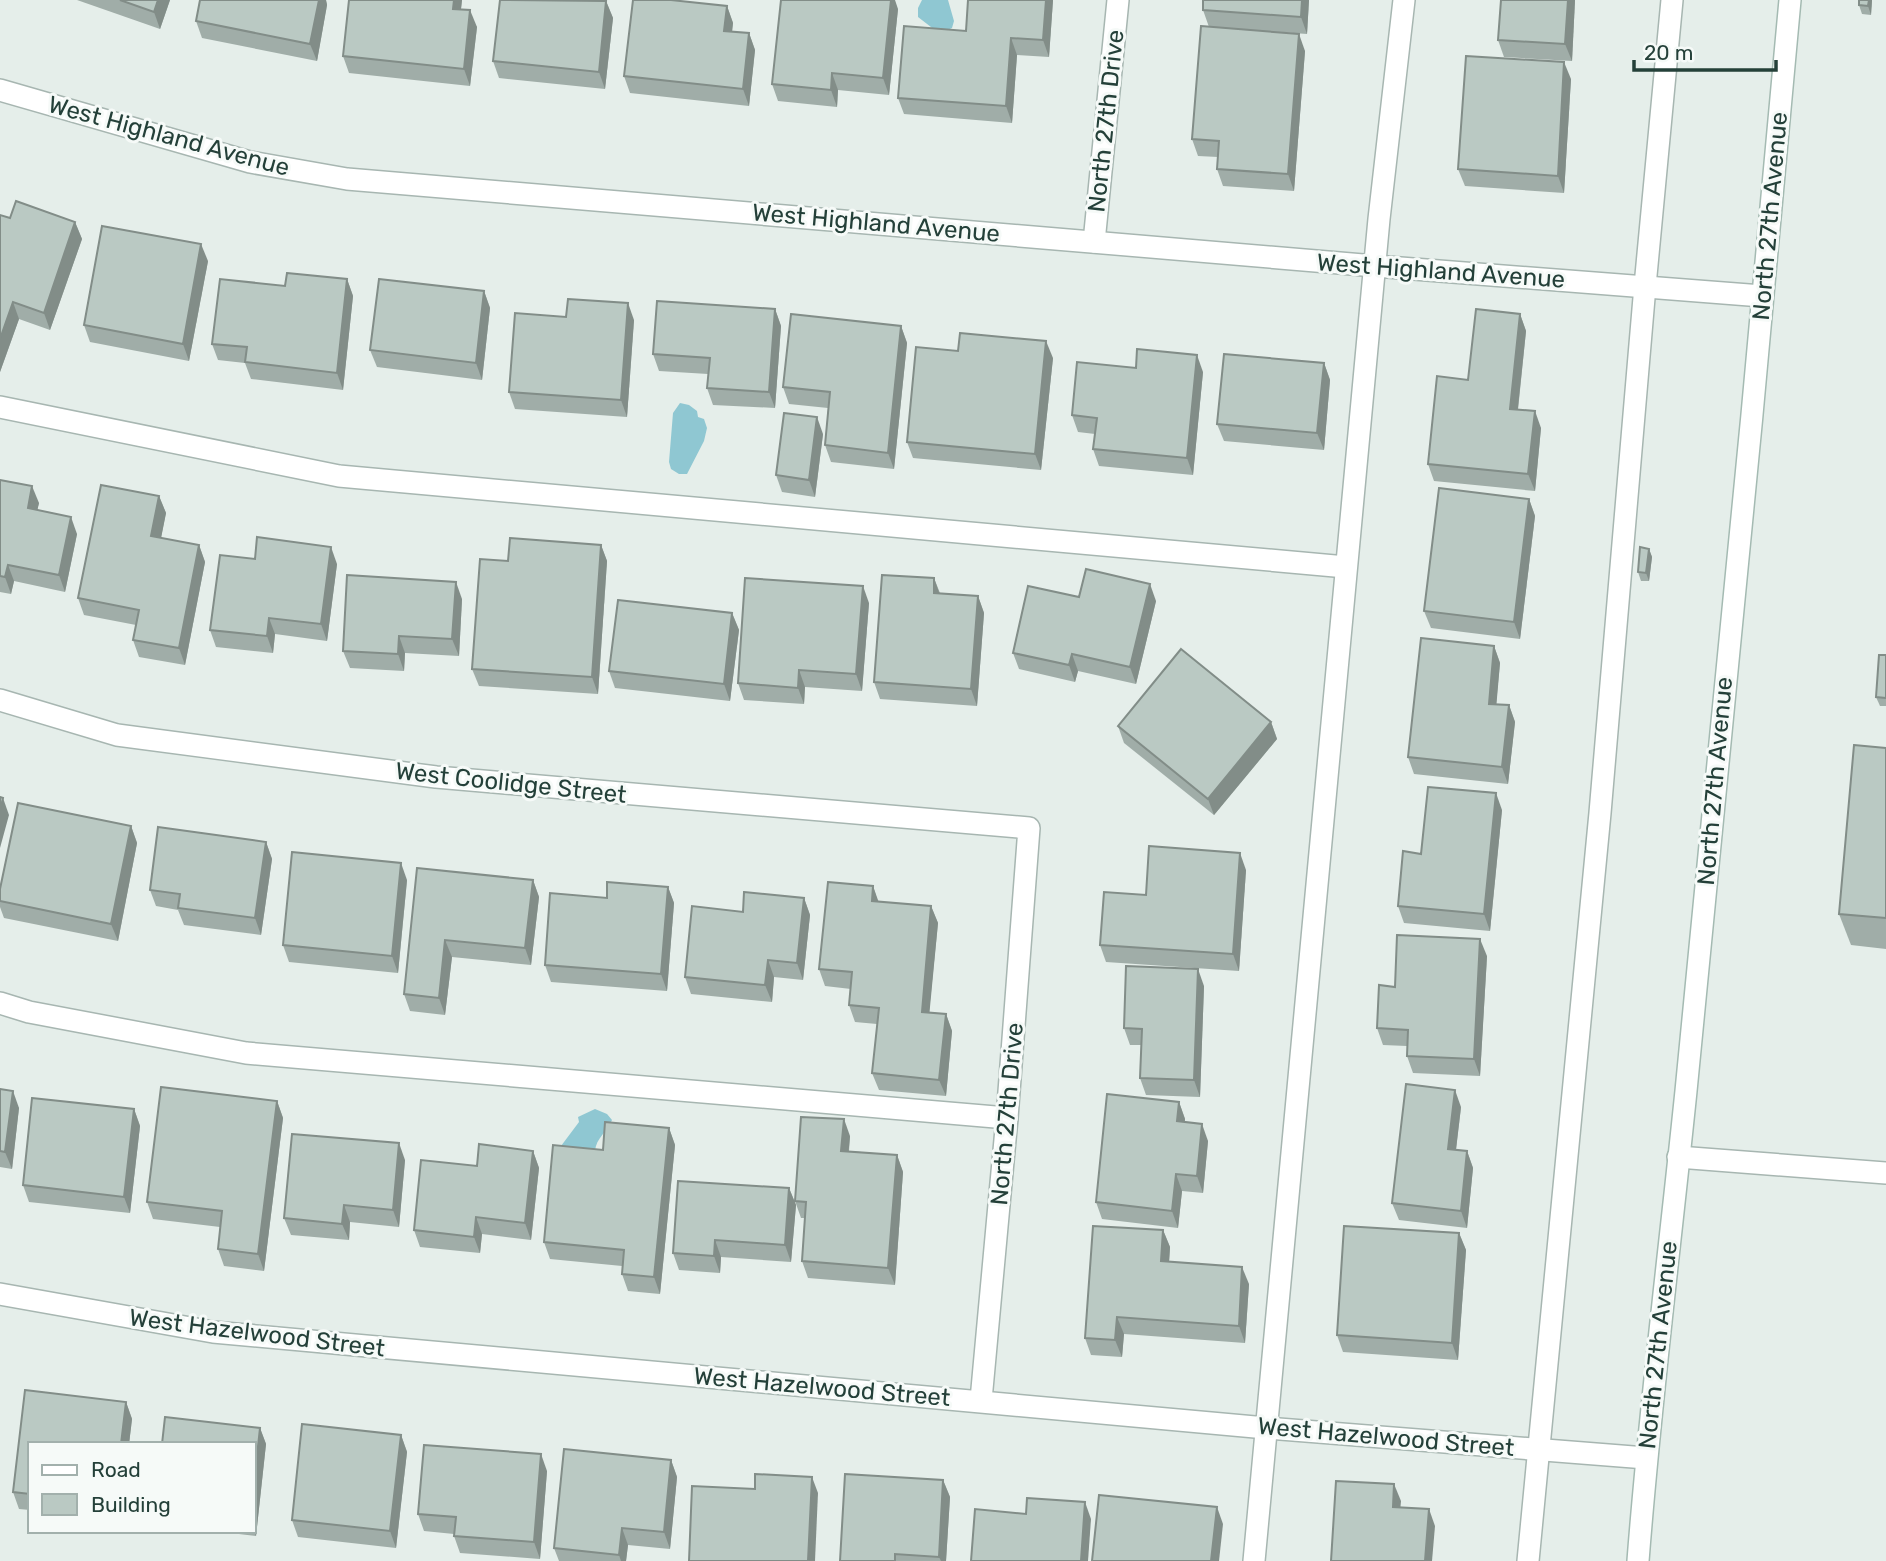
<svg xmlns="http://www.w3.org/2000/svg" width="1886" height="1561" font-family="Rubik,sans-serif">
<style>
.water{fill:#8fc7d2}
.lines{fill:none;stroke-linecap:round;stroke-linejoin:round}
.service-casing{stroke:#a7b6b1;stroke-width:24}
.minor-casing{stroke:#a7b6b1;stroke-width:24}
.secondary-casing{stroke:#a4bab2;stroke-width:24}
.service{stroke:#fff;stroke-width:21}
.minor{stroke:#fff;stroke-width:21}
.secondary{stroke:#fff;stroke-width:21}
.wall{fill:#a0ada8}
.shaded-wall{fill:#828d88}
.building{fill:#bac9c3;stroke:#828d88;stroke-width:2}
.labels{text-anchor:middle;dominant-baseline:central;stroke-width:6;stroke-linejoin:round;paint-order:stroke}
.street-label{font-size:24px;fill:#244039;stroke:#f6faf8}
</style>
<rect width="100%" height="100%" fill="#e5eeea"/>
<g class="water">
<polygon points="922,0 948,0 954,21 952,28 943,32 935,32 931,27 918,17 918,8"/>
<polygon points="680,403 689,405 697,411 698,417 704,419 707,428 704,441 687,474 679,474 671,469 669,462 673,413"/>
<path d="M595,1109l12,5 5,6c-5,12 -16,18 -17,31l-37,-1 21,-28 -1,-5z"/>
</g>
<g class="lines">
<defs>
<g id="service">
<polyline points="0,407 339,476 1346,567"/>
<polyline points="0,1003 29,1012 246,1053 1007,1118"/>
<polyline points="1678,1157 1886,1173"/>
<polyline points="1254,1561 1379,219 1404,0"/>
</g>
<g id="minor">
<polyline points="0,90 250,162 347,179 1375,266 1762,296"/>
<polyline points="1094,242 1118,0"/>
<polyline points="0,700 117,735 436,777 1029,828 1007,1118 981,1400"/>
<polyline points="0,1294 213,1332 1266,1428 1646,1458"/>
<polyline points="1528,1561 1600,813 1645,286 1672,0"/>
</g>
<path id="secondary" d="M1638,1561c12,-157 32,-314 48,-470 36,-364 72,-727 104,-1091"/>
</defs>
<use href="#service" class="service-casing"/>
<use href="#minor" class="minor-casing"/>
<use href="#secondary" class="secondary-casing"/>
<use href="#service" class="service"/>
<use href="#minor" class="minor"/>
<use href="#secondary" class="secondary"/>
</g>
<g class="wall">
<polygon points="77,0 170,0 160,29"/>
<polygon points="200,0 326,0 327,5 317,61 202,38 196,21"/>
<polygon points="349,0 462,0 461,9 477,27 470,86 349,73 343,56"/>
<polygon points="1001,0 1053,0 1049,57 1017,55 1012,123 904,114 898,98 966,31"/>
<polygon points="1203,0 1309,0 1307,34 1280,32 1305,51 1294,191 1223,186 1217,169 1218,157 1198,156 1192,139 1209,27 1203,10"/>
<polygon points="1501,0 1575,0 1572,61 1504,57 1498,40"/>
<polygon points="1859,0 1872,0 1871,15 1862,14 1859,5"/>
<polygon points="606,1 613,18 605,89 499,78 493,61"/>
<polygon points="727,6 733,23 732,32 749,33 755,50 749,106 630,93 624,76"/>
<polygon points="898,9 889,95 838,90 837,107 778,101 772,84"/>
<polygon points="1571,79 1564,193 1465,186 1458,169"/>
<polygon points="0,215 10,218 75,222 82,239 50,330 19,319 0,372"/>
<polygon points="208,261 189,361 90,342 84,325"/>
<polygon points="347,279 353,296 343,390 251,379 245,363 218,360 212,344 285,286"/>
<polygon points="484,291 490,308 482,380 377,367 370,350"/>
<polygon points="775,309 781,326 775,408 713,405 707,388 708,374 659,371 653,354"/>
<polygon points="1520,314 1526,331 1518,410 1541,428 1535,491 1434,481 1428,464 1468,380"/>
<polygon points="566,317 634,320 627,417 515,409 509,392"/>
<polygon points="901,326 907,343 894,469 831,462 825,445 828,408 789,404 783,387"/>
<polygon points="958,351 1053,358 1041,470 913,458 907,442"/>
<polygon points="1324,363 1330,380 1324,450 1224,441 1217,424"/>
<polygon points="1136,368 1203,372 1193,475 1099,466 1093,449 1095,434 1078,432 1072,415"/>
<polygon points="823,434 815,497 782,492 776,475"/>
<polygon points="0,480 39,503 37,510 77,534 65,592 14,581 11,594 0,592"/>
<polygon points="159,496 166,513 161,538 199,545 205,562 185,665 139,657 133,640 136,625 84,615 78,598"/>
<polygon points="1529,499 1535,516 1520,639 1431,628 1424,611"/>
<polygon points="601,545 607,561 598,694 479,686 472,669"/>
<polygon points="1649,549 1652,557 1649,581 1641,581 1638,572"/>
<polygon points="255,559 337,564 327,641 275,634 273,653 216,647 210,630"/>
<polygon points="934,578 940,593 978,596 984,613 977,706 880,699 874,682"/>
<polygon points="1079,597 1156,601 1136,684 1078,671 1075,682 1019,669 1013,653"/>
<polygon points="462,599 459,656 405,653 404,671 350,668 343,651"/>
<polygon points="869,603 862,691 805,687 804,704 744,700 738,683"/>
<polygon points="732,613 739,630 730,701 615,688 609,671"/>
<polygon points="1494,646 1500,663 1496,704 1509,705 1515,722 1508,784 1414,774 1408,757"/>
<polygon points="1886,655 1886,706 1880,706 1876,697"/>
<polygon points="1271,722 1277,739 1214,815 1124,743 1118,726"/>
<polygon points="1886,748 1886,949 1851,945 1839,914"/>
<polygon points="1502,810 1490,931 1404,923 1398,906 1421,854"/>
<polygon points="131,826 137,843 118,941 4,918 0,907 0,889"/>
<polygon points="266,842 272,859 261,935 184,925 178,910 156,906 150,890"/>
<polygon points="417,868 533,880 539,897 531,965 452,957 445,1015 410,1011 404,994"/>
<polygon points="1246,870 1239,971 1106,962 1100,945 1146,895"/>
<polygon points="407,880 398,973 289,962 283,945"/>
<polygon points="873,886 878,902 931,906 938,923 929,1012 946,1014 952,1031 946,1096 879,1090 872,1073 877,1024 855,1022 849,1005 851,989 825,986 819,969"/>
<polygon points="668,887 674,903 667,991 551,982 545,965 607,898"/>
<polygon points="804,898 810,915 803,980 774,977 772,1002 691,994 685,977 743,912"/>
<polygon points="1487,956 1480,1076 1413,1073 1407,1056 1407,1046 1383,1045 1377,1028 1395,987"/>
<polygon points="1204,986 1200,1097 1146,1095 1140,1078 1141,1045 1130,1045 1124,1028"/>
<polygon points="0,1089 19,1108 12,1169 0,1167"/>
<polygon points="277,1101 283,1118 264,1271 224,1266 218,1249 220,1227 153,1219 147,1202"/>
<polygon points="1179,1102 1185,1119 1185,1122 1208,1141 1203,1193 1182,1191 1178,1228 1102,1219 1096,1202"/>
<polygon points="1461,1107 1456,1150 1467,1151 1473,1168 1467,1228 1399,1220 1392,1203"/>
<polygon points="134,1109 140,1126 130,1213 29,1202 23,1185"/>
<polygon points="669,1128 675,1145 660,1294 628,1291 622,1274 622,1266 550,1259 544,1242 603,1150"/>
<polygon points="850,1136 849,1151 897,1155 903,1172 895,1285 808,1278 802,1261 805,1218 801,1218 795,1201"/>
<polygon points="533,1151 539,1168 531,1240 482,1234 480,1253 420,1247 414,1230 477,1166"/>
<polygon points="405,1160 399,1227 350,1222 349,1240 291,1235 284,1218"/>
<polygon points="789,1188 796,1205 791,1262 721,1257 720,1273 679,1270 673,1253"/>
<polygon points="1163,1230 1170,1247 1169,1262 1249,1284 1245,1343 1124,1334 1122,1357 1091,1355 1085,1338"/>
<polygon points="1459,1233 1466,1250 1458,1360 1343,1352 1337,1335"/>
<polygon points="25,1390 126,1402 132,1419 129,1444 30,1444 30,1510 19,1509 13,1492"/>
<polygon points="260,1428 266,1444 256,1536 213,1531 254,1531 254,1444"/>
<polygon points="401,1435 407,1452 396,1548 298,1537 292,1520"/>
<polygon points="671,1460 677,1477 670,1549 628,1545 626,1561 559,1561 554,1548"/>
<polygon points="547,1471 540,1559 460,1553 454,1536 454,1534 424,1531 418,1514"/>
<polygon points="943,1480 950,1497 946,1561 840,1561"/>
</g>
<g class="shaded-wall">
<polygon points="158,0 170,0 160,29 154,12"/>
<polygon points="319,0 326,0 327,5 317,61 310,44"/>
<polygon points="454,0 462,0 459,26 453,9"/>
<polygon points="891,0 895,0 898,9 889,95 883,78"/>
<polygon points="1046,0 1053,0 1049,57 1043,40"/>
<polygon points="1302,0 1309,0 1307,34 1301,17"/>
<polygon points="1568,0 1575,0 1572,61 1565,44"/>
<polygon points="1869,0 1872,0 1871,15 1868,6"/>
<polygon points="606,1 613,18 605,89 599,72"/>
<polygon points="727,6 733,23 730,48 724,31"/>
<polygon points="470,10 477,27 470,86 464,69"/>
<polygon points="749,33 755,50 749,106 743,89"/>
<polygon points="1299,34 1305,51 1294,191 1288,174"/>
<polygon points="1011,38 1017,55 1012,123 1006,106"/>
<polygon points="1564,62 1571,79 1564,193 1558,176"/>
<polygon points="832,73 838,90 837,107 831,90"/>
<polygon points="75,222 82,239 50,330 44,313"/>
<polygon points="201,244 208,261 189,361 183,344"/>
<polygon points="347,279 353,296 343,390 337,373"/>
<polygon points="484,291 490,308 482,380 476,363"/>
<polygon points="13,302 19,319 0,372 0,339"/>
<polygon points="628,303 634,320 627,417 621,400"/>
<polygon points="775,309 781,326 775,408 769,392"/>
<polygon points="1520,314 1526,331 1516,426 1510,409"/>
<polygon points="901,326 907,343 894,469 888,453"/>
<polygon points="1046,341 1053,358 1041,470 1035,454"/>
<polygon points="1197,355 1203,372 1193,475 1187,458"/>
<polygon points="1324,363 1330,380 1324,450 1317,433"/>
<polygon points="1535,411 1541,428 1535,491 1528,474"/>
<polygon points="817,417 823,434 815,497 809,480"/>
<polygon points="32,486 39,503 34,525 28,508"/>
<polygon points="159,496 166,513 158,553 151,536"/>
<polygon points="1529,499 1535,516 1520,639 1514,622"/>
<polygon points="71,517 77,534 65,592 59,575"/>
<polygon points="199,545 205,562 185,665 179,648"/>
<polygon points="601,545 607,561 598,694 592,677"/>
<polygon points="331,547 337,564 327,641 321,624"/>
<polygon points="1649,549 1652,557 1649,581 1646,573"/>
<polygon points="8,565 14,581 11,594 5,577"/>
<polygon points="934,578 940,595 934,593"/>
<polygon points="456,582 462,599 459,656 452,639"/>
<polygon points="1150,584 1156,601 1136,684 1130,667"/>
<polygon points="863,586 869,603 862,691 856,674"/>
<polygon points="978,596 984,613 977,706 971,689"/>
<polygon points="732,613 739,630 730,701 724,684"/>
<polygon points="269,618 275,634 273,653 267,636"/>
<polygon points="399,636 405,653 404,671 398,654"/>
<polygon points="1494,646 1500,663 1495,721 1489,704"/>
<polygon points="1072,654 1078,671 1075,682 1069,665"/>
<polygon points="799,670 805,687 804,704 798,688"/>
<polygon points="1509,705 1515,722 1508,784 1502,767"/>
<polygon points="1271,722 1277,739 1214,815 1208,799"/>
<polygon points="1496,793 1502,810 1490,931 1484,914"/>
<polygon points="3,798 9,815 0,848 0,810"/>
<polygon points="131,826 137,843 118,941 111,924"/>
<polygon points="266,842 272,859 261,935 255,918"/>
<polygon points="1240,853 1246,870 1239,971 1233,954"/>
<polygon points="401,863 407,880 398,973 392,956"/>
<polygon points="533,880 539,897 531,965 525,948"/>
<polygon points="873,886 879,903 872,901"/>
<polygon points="668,887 674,903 667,991 661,974"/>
<polygon points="804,898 810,915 803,980 797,963"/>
<polygon points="931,906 938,923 928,1028 922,1012"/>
<polygon points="1480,939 1487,956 1480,1076 1474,1059"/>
<polygon points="445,940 452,957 445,1015 439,998"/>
<polygon points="768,960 774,977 772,1002 765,985"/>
<polygon points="1198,969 1204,986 1200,1097 1194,1080"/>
<polygon points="946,1014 952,1031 946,1096 939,1080"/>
<polygon points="1455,1090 1461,1107 1454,1166 1448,1149"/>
<polygon points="13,1091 19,1108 12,1169 5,1152"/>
<polygon points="277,1101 283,1118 264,1271 258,1254"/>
<polygon points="1179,1102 1185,1119 1183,1138 1177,1121"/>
<polygon points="134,1109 140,1126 130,1213 124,1197"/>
<polygon points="844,1119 850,1136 847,1168 841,1151"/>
<polygon points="1202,1124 1208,1141 1203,1193 1197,1176"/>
<polygon points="669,1128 675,1145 660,1294 654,1277"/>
<polygon points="399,1143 405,1160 399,1227 393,1210"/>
<polygon points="533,1151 539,1168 531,1240 525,1223"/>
<polygon points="1467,1151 1473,1168 1467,1228 1461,1211"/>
<polygon points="897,1155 903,1172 895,1285 888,1268"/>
<polygon points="1176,1174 1182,1191 1178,1228 1172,1211"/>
<polygon points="789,1188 796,1205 791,1262 785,1245"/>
<polygon points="344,1205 350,1222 349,1240 342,1224"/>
<polygon points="476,1217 482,1234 480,1253 474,1237"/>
<polygon points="1163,1230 1170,1247 1168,1278 1161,1261"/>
<polygon points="1459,1233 1466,1250 1458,1360 1452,1343"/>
<polygon points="715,1240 721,1257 720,1273 714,1256"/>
<polygon points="1242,1267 1249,1284 1245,1343 1239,1326"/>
<polygon points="1117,1317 1124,1334 1122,1357 1115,1340"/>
<polygon points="126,1402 132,1419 129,1444 121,1444"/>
<polygon points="260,1428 266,1444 256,1536 254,1531 254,1483"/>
<polygon points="401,1435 407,1452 396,1548 390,1531"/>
<polygon points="541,1454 547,1471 540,1559 534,1542"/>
<polygon points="671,1460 677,1477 670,1549 664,1532"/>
<polygon points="812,1477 818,1493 815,1561 808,1561"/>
<polygon points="943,1480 950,1497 946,1561 941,1561 939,1557"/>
<polygon points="1394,1484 1401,1501 1399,1524 1393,1507"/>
<polygon points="1085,1502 1091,1519 1088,1561 1081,1561"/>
<polygon points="1217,1507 1223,1524 1219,1561 1211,1561"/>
<polygon points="1429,1509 1435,1526 1432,1561 1425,1561"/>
<polygon points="622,1528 628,1545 626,1561 621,1561 619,1555"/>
</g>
<g class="building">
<polygon points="120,0 158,0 154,12"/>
<polygon points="200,0 319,0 310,44 196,21"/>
<polygon points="349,0 454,0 453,9 470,10 464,69 343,56"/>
<polygon points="500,0 606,1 599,72 493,61"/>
<polygon points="633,0 671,0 727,6 724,31 749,33 743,89 624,76"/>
<polygon points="781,0 891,0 883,78 832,73 831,90 772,84"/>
<polygon points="968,0 1046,0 1043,40 1011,38 1006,106 898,98 904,26 966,31"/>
<polygon points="1203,0 1302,0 1301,17 1203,10"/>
<polygon points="1501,0 1568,0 1565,44 1498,40"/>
<polygon points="1859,0 1869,0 1868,6 1859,5"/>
<polygon points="1201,26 1299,34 1288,174 1217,169 1219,141 1192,139"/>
<polygon points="1466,56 1564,62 1558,176 1458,169"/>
<polygon points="16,201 75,222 44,313 13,302 0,339 0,215 10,218"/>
<polygon points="102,226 201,244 183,344 84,325"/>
<polygon points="287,273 347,279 337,373 245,362 247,347 212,344 220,279 285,286"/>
<polygon points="379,279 484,291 476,363 370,350"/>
<polygon points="568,299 628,303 621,400 509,392 515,313 566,317"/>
<polygon points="657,301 775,309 769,392 707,388 710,358 653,354"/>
<polygon points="1476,309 1520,314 1510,409 1535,411 1528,474 1428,464 1437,376 1468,380"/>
<polygon points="791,314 901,326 888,453 825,445 830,392 783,387"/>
<polygon points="960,333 1046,341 1035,454 907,442 916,347 958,351"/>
<polygon points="1137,349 1197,355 1187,458 1093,449 1097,418 1072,415 1077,362 1136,368"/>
<polygon points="1224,354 1324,363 1317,433 1217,424"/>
<polygon points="784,413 817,417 809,480 776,475"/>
<polygon points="0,480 32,486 28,508 71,517 59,575 8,565 5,577 0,576"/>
<polygon points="101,485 159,496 151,536 199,545 179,648 133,640 139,610 78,598"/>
<polygon points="1439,488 1529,499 1514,622 1424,611"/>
<polygon points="257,537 331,547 321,624 269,618 267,636 210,630 220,555 255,559"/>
<polygon points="510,538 601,545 592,677 472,669 480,559 508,561"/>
<polygon points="1640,547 1649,549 1646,573 1638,572"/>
<polygon points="1086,569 1150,584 1130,667 1072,654 1069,665 1013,653 1028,586 1079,597"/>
<polygon points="347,575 456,582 452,639 399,636 398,654 343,651"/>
<polygon points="882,575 934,578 934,593 978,596 971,689 874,682"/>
<polygon points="745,578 863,586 856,674 799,670 798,688 738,683"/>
<polygon points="618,600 732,613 724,684 609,671"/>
<polygon points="1421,638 1494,646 1489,704 1509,705 1502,767 1408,757"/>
<polygon points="1181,649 1271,722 1208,799 1118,726"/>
<polygon points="1879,655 1886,655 1886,698 1876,697"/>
<polygon points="1854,745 1886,748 1886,918 1839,914"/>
<polygon points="1428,787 1496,793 1484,914 1398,906 1403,851 1421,854"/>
<polygon points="0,797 3,798 0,810"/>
<polygon points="18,803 131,826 111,924 0,901 0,889"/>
<polygon points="158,827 266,842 255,918 178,908 180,894 150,890"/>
<polygon points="1149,846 1240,853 1233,954 1100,945 1104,892 1146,895"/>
<polygon points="292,852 401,863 392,956 283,945"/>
<polygon points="417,868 533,880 525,948 445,940 439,998 404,994"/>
<polygon points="607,882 668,887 661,974 545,965 550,893 607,898"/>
<polygon points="828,882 873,886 872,901 931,906 922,1012 946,1014 939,1080 872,1073 879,1008 849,1005 852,972 819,969"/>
<polygon points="744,892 804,898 797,963 768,960 765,985 685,977 692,906 743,912"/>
<polygon points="1397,935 1480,939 1474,1059 1407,1056 1408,1030 1377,1028 1379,985 1395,987"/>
<polygon points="1126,966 1198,969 1194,1080 1140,1078 1142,1029 1124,1028"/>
<polygon points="1406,1084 1455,1090 1448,1149 1467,1151 1461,1211 1392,1203"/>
<polygon points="161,1087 277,1101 258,1254 218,1249 222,1211 147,1202"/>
<polygon points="0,1089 13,1091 5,1152 0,1151"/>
<polygon points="1107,1094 1179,1102 1177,1121 1202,1124 1197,1176 1176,1174 1172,1211 1096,1202"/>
<polygon points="32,1098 134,1109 124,1197 23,1185"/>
<polygon points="801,1117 844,1119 841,1151 897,1155 888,1268 802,1261 806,1202 795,1201"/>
<polygon points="605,1122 669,1128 654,1277 622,1274 624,1250 544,1242 553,1145 603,1150"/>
<polygon points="292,1134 399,1143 393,1210 344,1205 342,1224 284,1218"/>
<polygon points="479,1144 533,1151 525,1223 476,1217 474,1237 414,1230 421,1160 477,1166"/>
<polygon points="678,1181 789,1188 785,1245 715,1240 714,1256 673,1253"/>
<polygon points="1093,1226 1163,1230 1161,1261 1242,1267 1239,1326 1117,1317 1115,1340 1085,1338"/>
<polygon points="1344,1226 1459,1233 1452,1343 1337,1335"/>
<polygon points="25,1390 126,1402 121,1444 30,1444 30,1494 13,1492"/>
<polygon points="165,1417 260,1428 254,1483 254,1444 162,1444"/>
<polygon points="302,1424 401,1435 390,1531 292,1520"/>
<polygon points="424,1445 541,1454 534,1542 454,1536 456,1517 418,1514"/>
<polygon points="564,1449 671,1460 664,1532 622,1528 619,1555 554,1548"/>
<polygon points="755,1474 812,1477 808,1561 689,1561 692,1486 755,1489"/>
<polygon points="845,1474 943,1480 939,1557 895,1554 895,1561 840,1561"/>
<polygon points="1336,1481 1394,1484 1393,1507 1429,1509 1425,1561 1331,1561"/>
<polygon points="1099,1495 1217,1507 1211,1561 1092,1561"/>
<polygon points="1027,1498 1085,1502 1081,1561 971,1561 975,1509 1026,1514"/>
</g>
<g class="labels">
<g class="street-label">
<text transform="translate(1106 121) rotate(-84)">North 27th Drive</text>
<text transform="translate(169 136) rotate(15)">West Highland Avenue</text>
<text transform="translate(1770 216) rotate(-85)">North 27th Avenue</text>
<text transform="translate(876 223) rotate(5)">West Highland Avenue</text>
<text transform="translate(1441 271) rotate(4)">West Highland Avenue</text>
<text transform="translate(1715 781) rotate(-85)">North 27th Avenue</text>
<text transform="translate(511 783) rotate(6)">West Coolidge Street</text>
<text transform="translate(1007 1114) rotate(-85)">North 27th Drive</text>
<text transform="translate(257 1333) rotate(7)">West Hazelwood Street</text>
<text transform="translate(1658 1345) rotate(-84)">North 27th Avenue</text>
<text transform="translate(822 1387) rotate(5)">West Hazelwood Street</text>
<text transform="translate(1386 1437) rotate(5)">West Hazelwood Street</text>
</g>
</g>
<rect x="28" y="1442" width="228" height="91" fill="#f6faf8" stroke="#a2b0ac" stroke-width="2"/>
<rect x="42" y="1465" width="35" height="10" fill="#ffffff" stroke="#a2b0ac" stroke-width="2"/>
<text x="91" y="1477" font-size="21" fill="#244039">Road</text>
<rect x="42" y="1494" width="35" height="21" fill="#bac9c3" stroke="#a2b0ac" stroke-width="2"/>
<text x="91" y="1512" font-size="21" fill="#244039">Building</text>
<path d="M1634 60v10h142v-10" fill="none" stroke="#244039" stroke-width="3.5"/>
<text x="1644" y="60" font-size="21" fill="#244039" stroke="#f6faf8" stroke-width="5" paint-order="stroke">20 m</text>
</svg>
